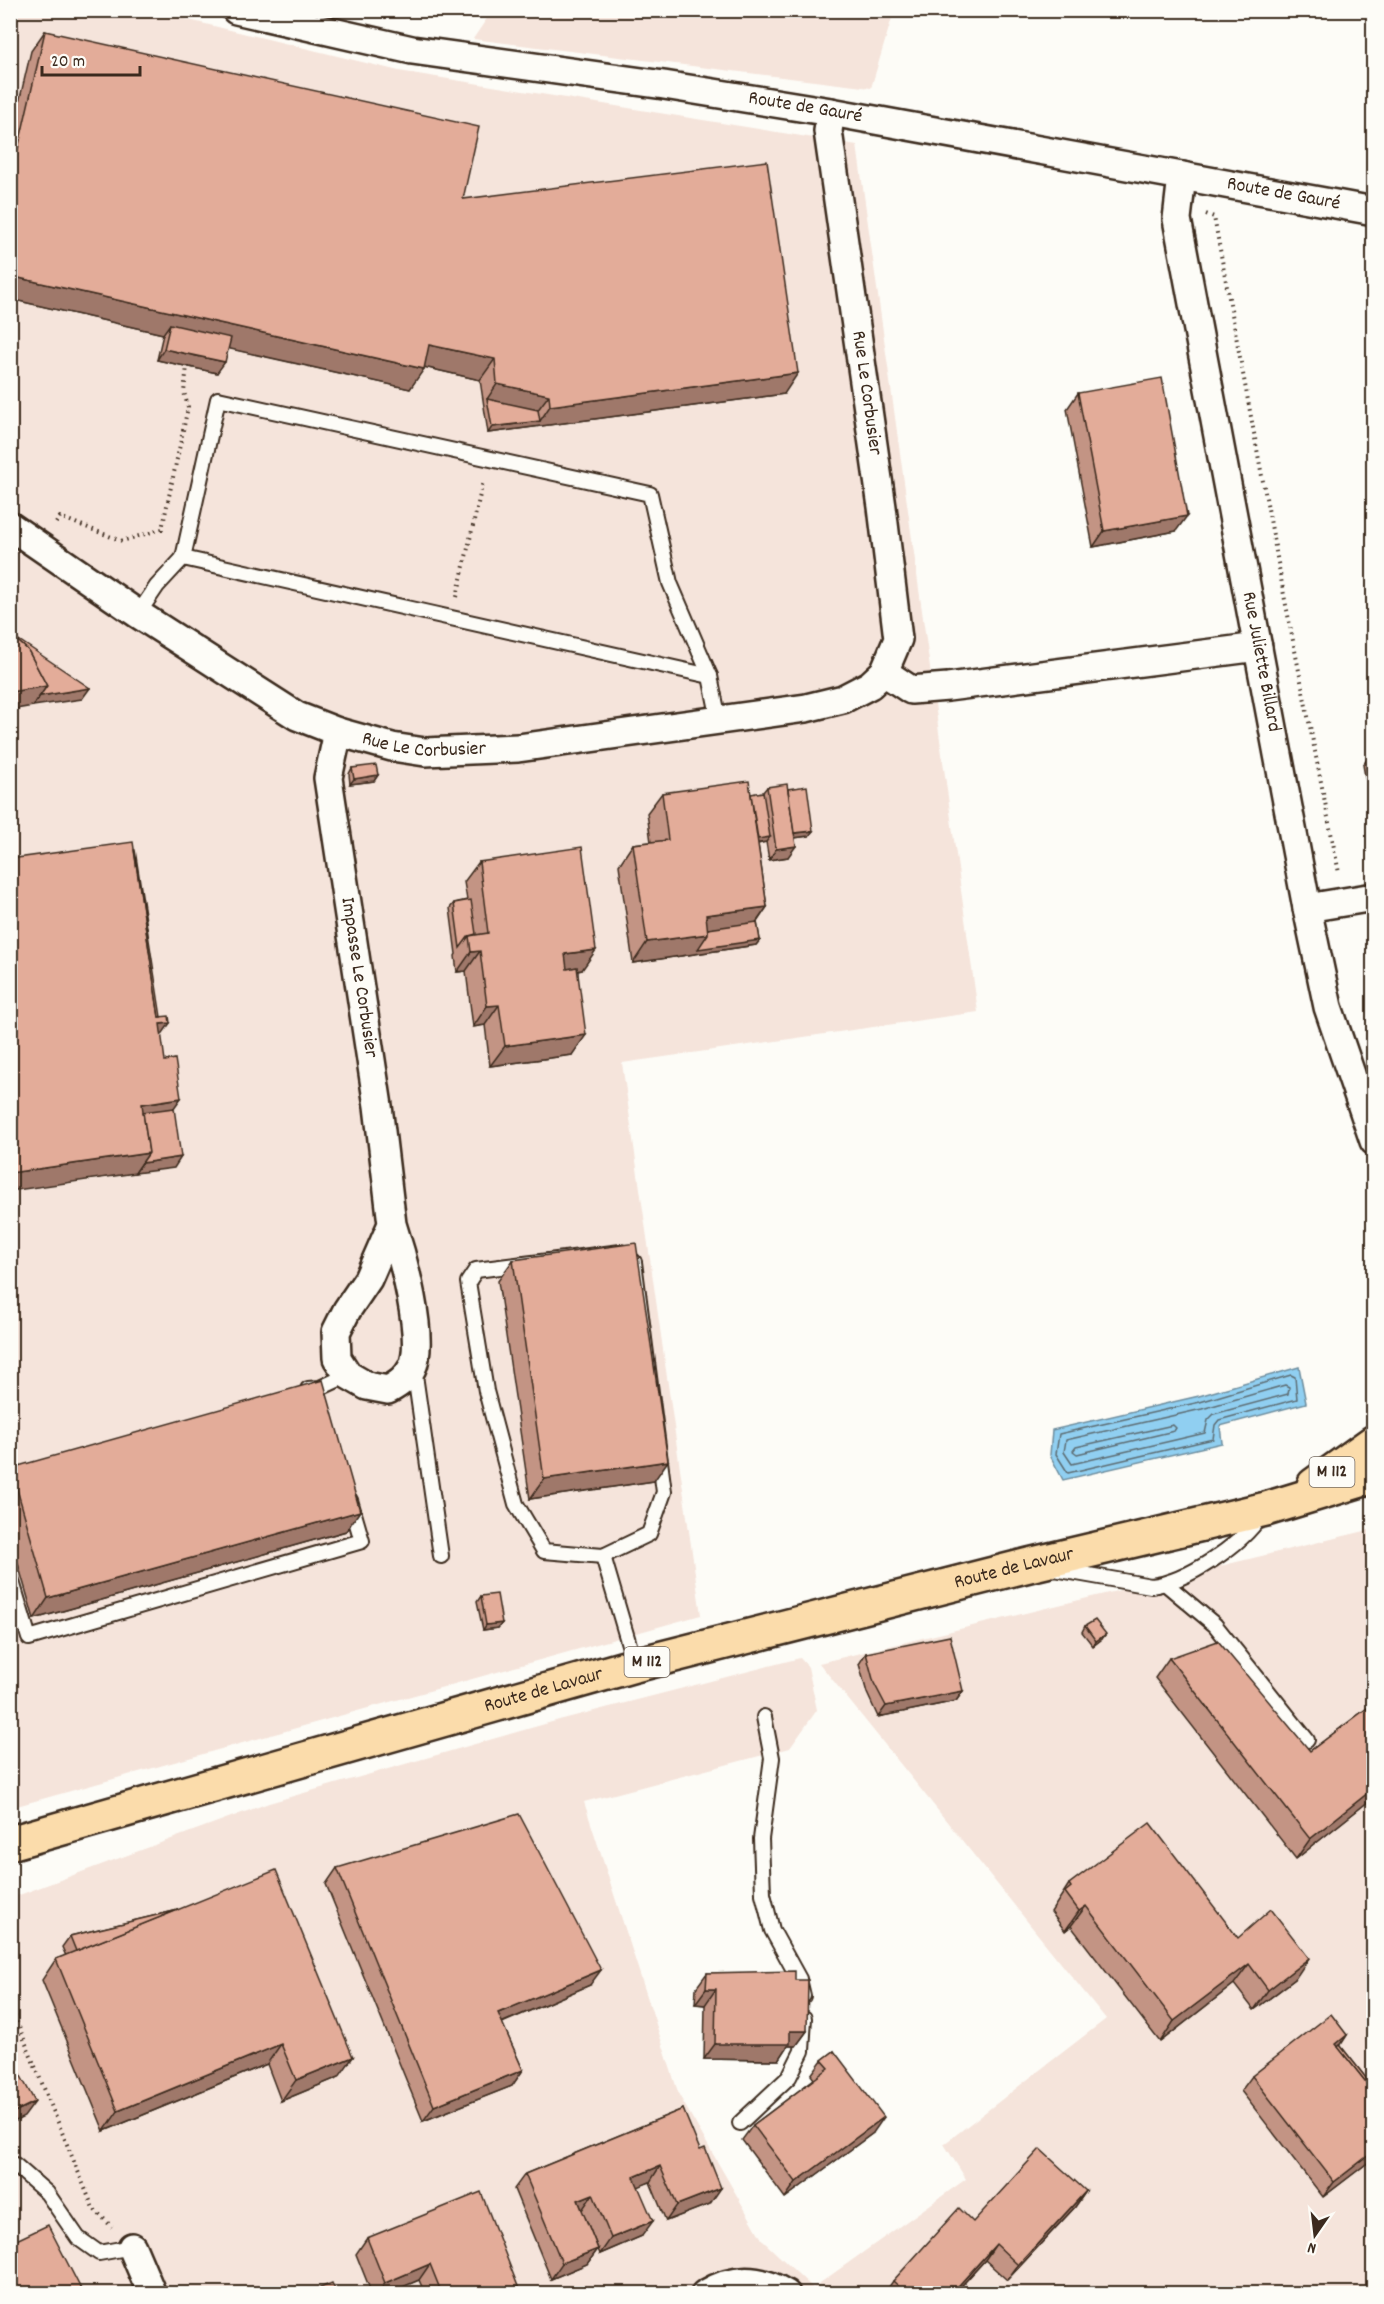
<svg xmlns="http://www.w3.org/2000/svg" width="1384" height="2304" font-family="Dekko,sans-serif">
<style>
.built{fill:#f5e4db}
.water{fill:#90cff1;stroke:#6e8d9d;stroke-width:1.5}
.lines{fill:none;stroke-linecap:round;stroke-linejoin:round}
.shore{stroke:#5d6c72;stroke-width:1.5}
.service-casing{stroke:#3b2a1e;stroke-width:18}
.minor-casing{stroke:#3b2a1e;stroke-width:32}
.primary-casing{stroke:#3b2a1e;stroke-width:38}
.path{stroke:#3b2a1e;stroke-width:4;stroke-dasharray:1.5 4.5;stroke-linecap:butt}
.service{stroke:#fdfcf7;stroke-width:14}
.minor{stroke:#fdfcf7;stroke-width:27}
.primary{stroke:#fbdcab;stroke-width:33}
.wall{fill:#c39484;stroke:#3b2a1e;stroke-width:1.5}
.shaded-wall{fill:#9f786b;stroke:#3b2a1e;stroke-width:1.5}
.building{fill:#e3ac99;stroke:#3b2a1e;stroke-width:1.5}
.labels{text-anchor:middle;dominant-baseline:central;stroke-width:4.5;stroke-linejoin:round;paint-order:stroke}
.shield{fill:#fdfcf7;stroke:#75695f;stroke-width:1.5}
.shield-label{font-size:18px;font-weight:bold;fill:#3b2a1e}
.street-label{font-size:20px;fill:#3b2a1e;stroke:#fdfcf7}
</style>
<rect width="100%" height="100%" fill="#fdfcf7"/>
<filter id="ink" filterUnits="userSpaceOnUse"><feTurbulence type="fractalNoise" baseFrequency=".0167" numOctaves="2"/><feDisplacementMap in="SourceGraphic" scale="12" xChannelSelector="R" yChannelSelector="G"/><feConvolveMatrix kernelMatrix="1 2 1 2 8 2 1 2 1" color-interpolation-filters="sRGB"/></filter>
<g filter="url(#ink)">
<g class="built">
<polygon points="10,11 152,11 399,71 857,145 978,1012 622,1063 701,1615 17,1806 10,1776"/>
<polygon points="492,11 492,10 894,11 871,88 473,39"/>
<polygon points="1373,1529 1373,2293 11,2294 11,1898 269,1803 559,1720 800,1658 808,1667 817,1710 790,1748 584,1802 679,2095 763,2241 813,2288 966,2179 944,2144 1106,2019 819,1663"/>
</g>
<polygon class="water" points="1299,1367 1306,1403 1220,1426 1222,1443 1063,1480 1050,1455 1052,1430 1199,1396"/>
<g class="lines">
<g class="shore">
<polygon points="1291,1375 1295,1377 1297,1399 1219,1420 1215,1425 1213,1439 1068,1473 1056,1454 1059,1434 1200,1402"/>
<polygon points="1285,1385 1289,1387 1288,1394 1214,1414 1208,1420 1205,1433 1072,1464 1064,1452 1066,1440 1202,1409"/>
<polygon points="1173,1425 1176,1428 1174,1431 1077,1454 1073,1451 1076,1447"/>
</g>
<defs>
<g id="service">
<polyline points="183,558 218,399 650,494 670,583 710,676 719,720"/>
<polyline points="138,614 157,586 183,558 710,676"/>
<polygon points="621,1252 634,1262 664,1492 649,1534 603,1556 544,1551 516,1504 486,1391 468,1282 476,1270"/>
<polyline points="414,1368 441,1556"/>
<polyline points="308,1389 320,1388 348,1375"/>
<polyline points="603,1556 635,1665"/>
<path d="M1054,1569l97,17c35,-4 91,-41 110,-71"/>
<polyline points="10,1575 29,1638 362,1541 350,1500"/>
<polyline points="1166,1584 1215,1625 1307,1740"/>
<polyline points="764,1717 772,1758 761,1839 763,1894 772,1930 799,1979 803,1996"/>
<polyline points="740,2123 789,2077 802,2051 804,2018"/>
<polyline points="10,2164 15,2165 47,2193 78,2238 99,2253 132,2247"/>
</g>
<g id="minor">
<path id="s1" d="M236,10l176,40 252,35 167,27 543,99"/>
<path id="s2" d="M1182,176l-5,43 130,689 21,99 46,134"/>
<path id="s3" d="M10,526l128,88 159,102 41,16 54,15 33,5 93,-4 288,-40 37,-9 27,-14 14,-13 14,-33 -16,-132 -54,-376 3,-19"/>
<polyline points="884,672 911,690 948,687 1258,647"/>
<path id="s4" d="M338,732l-10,46 50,328 14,118 -24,55 -21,31 -11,22 1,26 11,17 19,11 21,4c11,-6 18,-11 24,-22 14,-28 -10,-114 -20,-144"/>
<polyline points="1307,908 1374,897"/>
<polyline points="132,2247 152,2294"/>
<path d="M705,2294c27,-16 54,-17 81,0"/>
</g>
<g id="primary">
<polyline points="1314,1485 1374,1442"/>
<path id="s5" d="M10,1843l625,-178 394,-100 237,-56 108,-33"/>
</g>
</defs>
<use href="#service" class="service-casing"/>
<use href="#minor" class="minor-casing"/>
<use href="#primary" class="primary-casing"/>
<g class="path">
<polyline points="1206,214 1214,217 1284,595 1339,873"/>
<polyline points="56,523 60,517 122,541 162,529 188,407 184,392 187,366"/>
<polyline points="457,597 483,481"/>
<polyline points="10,2005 93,2208 112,2227"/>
</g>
<use href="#service" class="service"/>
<use href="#minor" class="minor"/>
<use href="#primary" class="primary"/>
</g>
<g class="wall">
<polygon points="45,31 463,199 784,394 488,433 480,380 424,367 410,389 228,348 217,373 157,360 163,334 10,299 10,141 31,51"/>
<polygon points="1078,393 1176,531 1093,547 1067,409"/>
<polygon points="1374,750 1374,828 1363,765"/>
<polygon points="352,768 378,775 374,781 350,784 349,774"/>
<polygon points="767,787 788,789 809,836 794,838 788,857 769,860 766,842 758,844 767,907 757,922 760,940 756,945 633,963 619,865 633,844 651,842 647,813 662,793 751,794 763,792"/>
<polygon points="479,862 582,970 578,971 572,1055 490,1066 485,1025 473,1027 466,971 457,972 455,956 456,954 450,908 454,903 467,900 464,882"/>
<polygon points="513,1260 654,1481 530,1499 498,1281"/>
<polygon points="10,1468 11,1468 346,1531 34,1619 10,1536"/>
<polygon points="481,1596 502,1623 498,1628 483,1630 477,1602"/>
<polygon points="1085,1626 1102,1639 1093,1646 1082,1632"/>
<polygon points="866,1653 963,1691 956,1701 878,1717 867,1693 859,1664"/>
<polygon points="1169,1658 1310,1751 1374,1703 1374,1797 1296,1859 1155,1678"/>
<polygon points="337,1868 590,1985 502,2023 523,2070 512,2086 423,2121 326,1884"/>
<polygon points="1069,1884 1238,1938 1295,1979 1254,2010 1234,1984 1160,2042 1071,1926 1065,1931 1051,1912"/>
<polygon points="178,1910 339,2077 281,2101 267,2064 104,2131 42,1980 56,1959 66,1956 62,1947 70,1936"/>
<polygon points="707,1973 795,1980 807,2031 796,2046 788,2046 779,2060 704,2059 705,2005 695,2004 696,1988"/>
<polygon points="1347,2035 1340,2045 1374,2088 1374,2158 1323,2197 1241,2091 1252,2076"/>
<polygon points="834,2051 873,2133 785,2198 742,2140 753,2125 814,2079 811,2075 822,2060"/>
<polygon points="683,2109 710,2204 666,2221 650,2182 638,2186 642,2236 600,2254 585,2217 598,2249 587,2264 551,2279 514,2189 525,2174"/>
<polygon points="1086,2191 1075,2207 1007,2280 985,2260 954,2294 884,2294 893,2281 973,2222"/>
<polygon points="367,2238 521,2294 425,2294 419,2280 386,2294 372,2294 356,2254"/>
</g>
<g class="shaded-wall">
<polygon points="10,276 424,369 410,389 168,335 170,324 163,334 10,299"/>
<polygon points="429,345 495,359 480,380 415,365"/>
<polygon points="164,349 225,362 217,373 157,360"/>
<polygon points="798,373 784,394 488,433 492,427 540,421 550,406"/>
<polygon points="497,384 549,395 534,415 487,399"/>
<polygon points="1187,516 1176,531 1093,547 1104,531"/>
<polygon points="47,686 33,706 10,710 10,692"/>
<polygon points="90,688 82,699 33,706 40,696"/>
<polygon points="378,775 374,781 350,784 354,779"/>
<polygon points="813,831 809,836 785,839 789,834"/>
<polygon points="770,837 766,842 741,846 745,840"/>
<polygon points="796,846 788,857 769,860 776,849"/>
<polygon points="767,907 753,927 696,935 706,915"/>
<polygon points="708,934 760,940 756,945 633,963 647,942"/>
<polygon points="596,950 582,970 551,974 565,954"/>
<polygon points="480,951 466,971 457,972 471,952"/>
<polygon points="499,1005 485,1025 473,1027 487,1006"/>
<polygon points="170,1023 156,1043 160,1024"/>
<polygon points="586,1035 572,1055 490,1066 505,1046"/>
<polygon points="181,1098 166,1119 137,1123 142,1104"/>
<polygon points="149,1153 135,1173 10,1191 10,1173"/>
<polygon points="181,1157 174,1168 135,1173 142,1163"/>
<polygon points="668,1461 654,1481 530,1499 544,1479"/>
<polygon points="360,1511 346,1531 34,1619 48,1598"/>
<polygon points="502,1623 498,1628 483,1630 486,1625"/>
<polygon points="1106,1634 1102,1639 1093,1646 1096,1641"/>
<polygon points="963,1691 956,1701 878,1717 886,1706"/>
<polygon points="1374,1788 1374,1797 1296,1859 1310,1839"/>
<polygon points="1086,1906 1071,1926 1065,1931 1079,1911"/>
<polygon points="1309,1958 1295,1979 1254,2010 1268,1990"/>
<polygon points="1249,1964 1234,1984 1160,2042 1174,2021"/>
<polygon points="601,1970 590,1985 487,2029 498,2013"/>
<polygon points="706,1989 716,1989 705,2005 695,2004"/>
<polygon points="790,2031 807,2031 796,2046 788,2046 779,2060 704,2059 715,2044"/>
<polygon points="1347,2035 1337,2051 1336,2044"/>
<polygon points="281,2044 267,2064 104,2131 118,2111"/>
<polygon points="353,2057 339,2077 281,2101 296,2080"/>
<polygon points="523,2070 512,2086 423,2121 434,2106"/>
<polygon points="35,2102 24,2117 10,2124 10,2114"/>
<polygon points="884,2117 873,2133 785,2198 796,2182"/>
<polygon points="1374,2151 1374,2158 1323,2197 1334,2182"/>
<polygon points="660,2166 650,2182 624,2193 634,2177"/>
<polygon points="721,2188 710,2204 666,2221 677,2205"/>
<polygon points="1086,2191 1075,2207 1007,2280 1018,2265"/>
<polygon points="593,2194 582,2210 578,2200"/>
<polygon points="653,2221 642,2236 600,2254 611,2238"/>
<polygon points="996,2244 985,2260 954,2294 951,2294"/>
<polygon points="598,2249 587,2264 551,2279 562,2263"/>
<polygon points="430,2264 419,2280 386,2294 378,2294 385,2283"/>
</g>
<g class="building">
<polygon points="45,31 479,127 463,199 767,161 798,373 550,406 549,395 497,384 495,359 429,345 424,369 10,276 10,184"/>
<polygon points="170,324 231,338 225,362 164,349"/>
<polygon points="1162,378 1187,516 1104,531 1078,393"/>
<polygon points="487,399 538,410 540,421 492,427"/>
<polygon points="10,634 28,650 47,686 10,692"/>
<polygon points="10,634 90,688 40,696 47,686 28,650"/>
<polygon points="10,721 15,749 10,750"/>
<polygon points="376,765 378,775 354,779 352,768"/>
<polygon points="749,781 767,907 706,915 708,934 647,942 633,844 668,840 662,793"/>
<polygon points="787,784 796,846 776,849 767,787"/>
<polygon points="807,786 813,831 794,833 788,789"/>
<polygon points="763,792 770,837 758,839 751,794"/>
<polygon points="133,842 159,1017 169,1016 170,1023 160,1024 165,1061 175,1059 181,1098 142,1104 149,1153 10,1173 10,859"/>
<polygon points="582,847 596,950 565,954 567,969 577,967 586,1035 505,1046 499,1005 487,1006 480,951 471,952 469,936 488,933 479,862"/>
<polygon points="134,850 135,850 161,1017 159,1017"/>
<polygon points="471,900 476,934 469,936 460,948 454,903"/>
<polygon points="757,922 760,940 698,949 708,934 708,929"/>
<polygon points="174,1108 181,1157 142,1163 149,1153 143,1112"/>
<polygon points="636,1243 668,1461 544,1479 513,1260"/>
<polygon points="323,1380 360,1511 48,1598 11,1468"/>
<polygon points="497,1594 502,1623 486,1625 481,1596"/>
<polygon points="1095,1620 1106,1634 1096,1641 1085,1626"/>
<polygon points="950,1636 963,1691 886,1706 874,1683 866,1653"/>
<polygon points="1218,1641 1310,1751 1374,1703 1374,1788 1310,1839 1169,1658"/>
<polygon points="519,1814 601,1970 498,2013 523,2070 434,2106 337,1868"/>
<polygon points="1150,1823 1238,1938 1271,1909 1309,1958 1268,1990 1249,1964 1174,2021 1086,1906 1079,1911 1065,1892 1071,1887 1069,1884"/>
<polygon points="276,1870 353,2057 296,2080 281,2044 118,2111 56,1959"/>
<polygon points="178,1910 76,1951 70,1936"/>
<polygon points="795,1971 795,1980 808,1980 807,2031 790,2031 790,2044 715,2044 716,1989 706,1989 707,1973"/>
<polygon points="1331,2014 1347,2035 1336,2044 1374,2092 1374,2151 1334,2182 1252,2076"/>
<polygon points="1340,2045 1374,2088 1374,2092 1338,2047"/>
<polygon points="834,2051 884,2117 796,2182 753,2125 829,2068 822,2060"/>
<polygon points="10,2056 35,2102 10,2114"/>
<polygon points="683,2109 700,2150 705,2148 721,2188 677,2205 660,2166 634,2177 653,2221 611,2238 593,2194 578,2200 598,2249 562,2263 525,2174"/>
<polygon points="1040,2149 1086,2191 1018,2265 996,2244 951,2294 907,2294 893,2281 959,2208 973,2222"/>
<polygon points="481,2192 521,2294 442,2294 430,2264 385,2283 367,2238"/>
<polygon points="48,2225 83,2293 10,2294 10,2243"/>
<polygon points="332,2283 337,2294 306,2294"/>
<polygon points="129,2290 131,2294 121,2294"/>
</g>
</g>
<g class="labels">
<g class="shield">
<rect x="1309.5" y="1457" width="45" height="30" rx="4.5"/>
<rect x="624.5" y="1647" width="45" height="30" rx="4.5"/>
</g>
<g class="shield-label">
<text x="1332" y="1472">M 112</text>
<text x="647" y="1662">M 112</text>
</g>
<g class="street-label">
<text stroke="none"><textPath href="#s1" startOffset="578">Route de Gauré</textPath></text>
<text stroke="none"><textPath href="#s1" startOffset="1064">Route de Gauré</textPath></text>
<text transform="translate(866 393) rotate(82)">Rue Le Corbusier</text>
<text stroke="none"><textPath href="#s2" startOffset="494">Rue Juliette Billard</textPath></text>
<text stroke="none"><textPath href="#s3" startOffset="476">Rue Le Corbusier</textPath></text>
<text stroke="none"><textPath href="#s4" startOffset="249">Impasse Le Corbusier</textPath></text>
<text stroke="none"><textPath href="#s5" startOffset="1041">Route de Lavaur</textPath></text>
<text stroke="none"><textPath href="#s5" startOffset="555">Route de Lavaur</textPath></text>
</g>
</g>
<rect width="1384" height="2304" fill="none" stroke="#fdfcf7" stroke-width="36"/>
<rect x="18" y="18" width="1348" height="2268" fill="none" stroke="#3b2a1e" stroke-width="2" filter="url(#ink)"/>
<g transform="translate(1315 2235) rotate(194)" stroke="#fdfcf7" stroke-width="4.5" paint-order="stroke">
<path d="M0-4.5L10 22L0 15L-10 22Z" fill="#3b2a1e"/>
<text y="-9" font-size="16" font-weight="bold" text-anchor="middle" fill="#3b2a1e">N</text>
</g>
<path d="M42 66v9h98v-9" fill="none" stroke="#3b2a1e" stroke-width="3"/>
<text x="51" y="66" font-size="18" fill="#3b2a1e" stroke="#fdfcf7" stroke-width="4.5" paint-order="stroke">20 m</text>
</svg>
